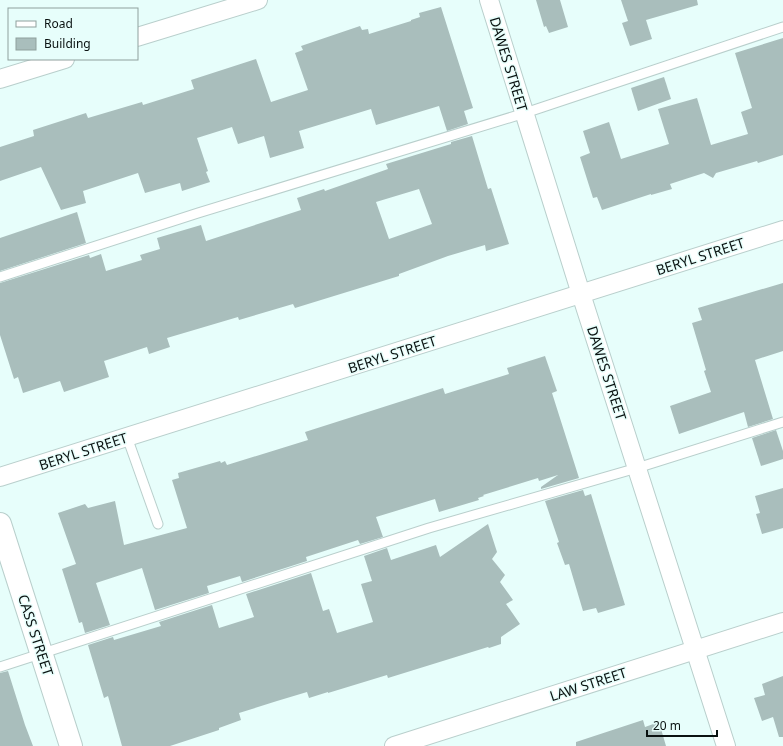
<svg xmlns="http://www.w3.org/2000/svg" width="783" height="746" font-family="'Noto Sans',sans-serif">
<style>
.building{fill:#a9bebc;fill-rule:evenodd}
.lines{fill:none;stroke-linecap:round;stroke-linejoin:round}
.lane-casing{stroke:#b9cfcc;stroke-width:11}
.street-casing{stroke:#b9cfcc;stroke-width:20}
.secondary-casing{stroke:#b9cfcc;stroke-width:24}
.lane{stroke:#fff;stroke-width:9}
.street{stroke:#fff;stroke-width:18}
.secondary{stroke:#fff;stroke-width:22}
.labels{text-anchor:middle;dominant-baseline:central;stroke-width:3;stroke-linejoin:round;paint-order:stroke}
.street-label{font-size:14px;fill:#0a1211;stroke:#e7fefb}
</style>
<rect width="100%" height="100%" fill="#e7fefb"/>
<g class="building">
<polygon points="536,0 560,0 568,27 549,33 546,26 544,27"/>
<polygon points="621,0 697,0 698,5 646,20 652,39 630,46 622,23 628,21"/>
<polygon points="441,7 473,108 464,111 468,124 447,131 439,106 376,125 371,109 299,131 304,148 270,158 264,136 238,144 232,127 197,138 208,171 206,172 210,182 182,191 180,183 145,193 138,173 83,191 86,203 61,210 41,167 0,181 0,147 34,136 33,130 86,113 88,118 142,102 143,105 194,89 191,80 256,59 271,102 308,90 295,53 303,50 301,46 360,26 362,30 368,29 369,34 411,21 411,20 420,17 419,13"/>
<polygon points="783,38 783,155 758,163 757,161 716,173 713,178 704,173 670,184 672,189 651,195 651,194 602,210 597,197 593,198 580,157 590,153 583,131 609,122 621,159 669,144 658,109 697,98 711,145 748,134 741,112 752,108 735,53"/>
<polygon points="664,77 671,99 638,111 631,88"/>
<path d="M472,136l16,53 3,-1 18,56 -23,7 -1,-6 -37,11 -49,18v2l-104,32 -2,-4 -54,16 -1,-3 -71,21 3,9 -21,7 -2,-7 -43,14 5,16 -45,15 -4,-11 -37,12 -5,-16 -4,2 -14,-44v-52l89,-28 1,3 11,-4 5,17 36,-11 -2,-5 20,-6 -3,-11 44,-13 5,16 95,-31 -4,-12 27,-9 1,2 63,-22 -2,-5 65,-20v-2zM419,189l13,35 -43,15 -13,-37z"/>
<polygon points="77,212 86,243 0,271 0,238"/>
<polygon points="783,283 783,351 755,360 773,419 748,427 744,412 679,434 670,406 711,392 704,371 706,370 692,323 702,320 698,308"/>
<polygon points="545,356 557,391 552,393 579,478 541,489 541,487 558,475 539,481 538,478 483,495 484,496 478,498 479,500 439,512 435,499 376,517 383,537 360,544 358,540 306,557 307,561 242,582 240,576 207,586 209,593 155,610 142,568 96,583 110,625 85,633 82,622 79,623 62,569 76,564 58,513 85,504 88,508 115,501 124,545 187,528 172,480 179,478 178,473 220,461 221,463 225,461 227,465 308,440 305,432 443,388 445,394 509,374 507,368"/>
<polygon points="776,430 783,451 783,459 761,466 752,438"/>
<polygon points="783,488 783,528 762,534 756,514 760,513 755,496"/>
<polygon points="583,490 585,496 591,494 625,605 598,613 596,608 583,611 569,564 565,565 557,543 559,542 545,501"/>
<polygon points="488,524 497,552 492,559 505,575 500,582 513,600 506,604 520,624 501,637 501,644 489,648 488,647 388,678 387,675 328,693 328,692 309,698 307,692 277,701 239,713 241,720 219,728 219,730 170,746 122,746 108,696 104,698 88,645 113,637 114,640 161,626 159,622 212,605 219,628 254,617 246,594 311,573 323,611 329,609 337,633 373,622 361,584 372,581 364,556 387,548 391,560 436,545 440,557"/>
<polygon points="8,671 25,725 33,746 0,746 0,673"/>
<polygon points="783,676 783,737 779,737 773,717 762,721 754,698 765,695 762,684"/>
<polygon points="643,720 645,727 659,722 666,746 576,746 576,742"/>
</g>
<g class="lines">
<defs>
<g id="lane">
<polyline points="0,277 198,213 525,113 783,27"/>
<polyline points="127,437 158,524"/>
<polyline points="0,667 429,528 637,468 783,422"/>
</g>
<g id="street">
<polyline points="489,0 581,294 726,746"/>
<polyline points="137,37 258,0"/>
<polyline points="0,79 65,59"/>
<polyline points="0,477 783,230"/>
<polyline points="394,746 783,622"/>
</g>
<polyline id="secondary" points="0,524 71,746"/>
</defs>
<use href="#lane" class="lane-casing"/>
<use href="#street" class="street-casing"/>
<use href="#secondary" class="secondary-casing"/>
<use href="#lane" class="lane"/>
<use href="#street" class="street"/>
<use href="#secondary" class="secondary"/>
</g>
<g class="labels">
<g class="street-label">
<text transform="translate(509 64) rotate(73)">DAWES STREET</text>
<text transform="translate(700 256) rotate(-18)">BERYL STREET</text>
<text transform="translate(392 354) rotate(-18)">BERYL STREET</text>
<text transform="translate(607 373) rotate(72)">DAWES STREET</text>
<text transform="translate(83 451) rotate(-18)">BERYL STREET</text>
<text transform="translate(36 635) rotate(72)">CASS STREET</text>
<text transform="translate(588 684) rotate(-18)">LAW STREET</text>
</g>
</g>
<rect x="8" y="8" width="130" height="52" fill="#e7fefb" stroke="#8fa09d"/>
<rect x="16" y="21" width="20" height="6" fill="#ffffff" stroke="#8fa09d"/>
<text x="44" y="28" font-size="12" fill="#0a1211">Road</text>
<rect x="16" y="38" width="20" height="12" fill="#a9bebc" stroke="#8fa09d"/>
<text x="44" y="48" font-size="12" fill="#0a1211">Building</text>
<path d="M647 730v6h70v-6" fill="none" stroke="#0a1211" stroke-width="2"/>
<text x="653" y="730" font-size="12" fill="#0a1211" stroke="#e7fefb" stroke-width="3" paint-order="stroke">20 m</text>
</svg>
